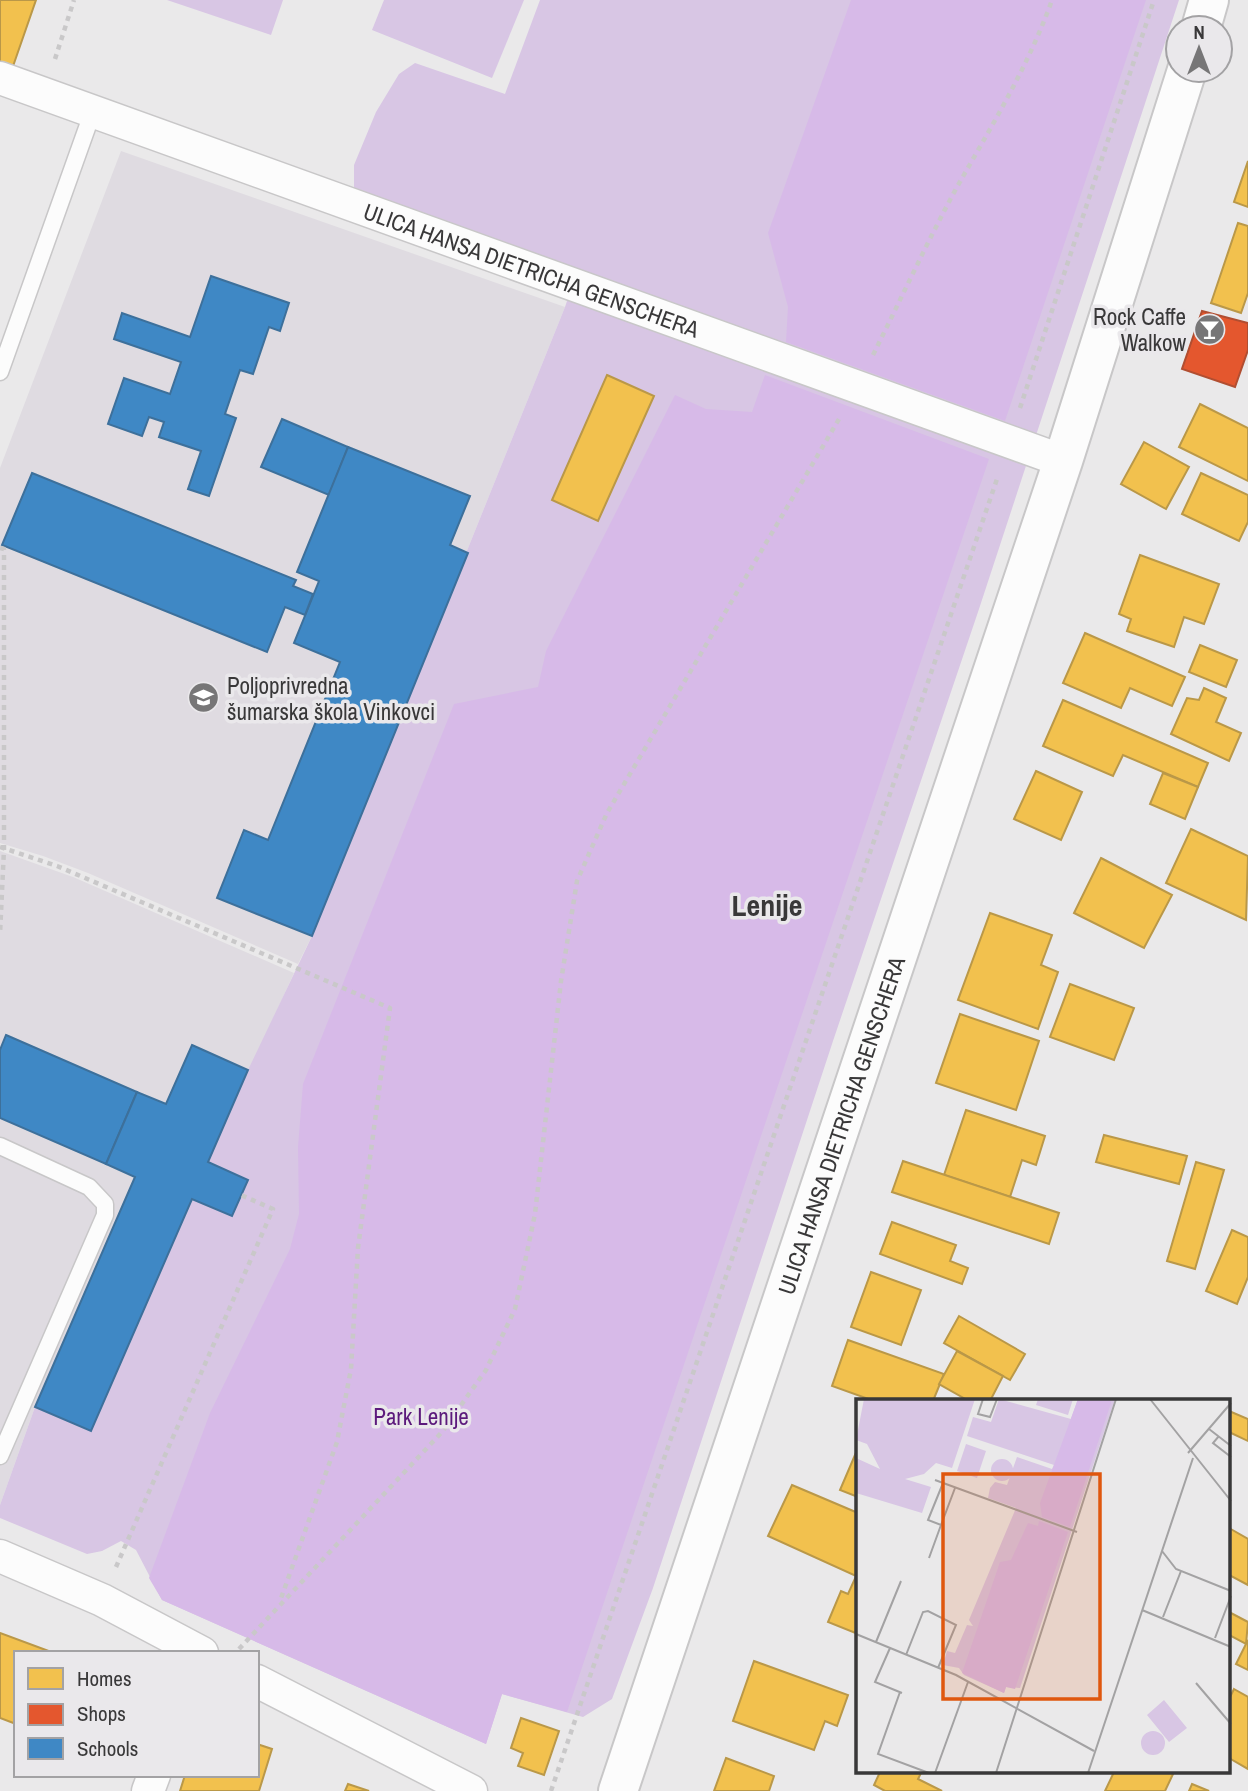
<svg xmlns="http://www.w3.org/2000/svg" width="1248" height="1791" font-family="'Archivo Narrow',sans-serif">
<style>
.built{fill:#dfdbe1}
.green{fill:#d8c6e4}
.forest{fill:#d7bae8}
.homes{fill:#f2c14e;stroke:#ba9848;stroke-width:2}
.shops{fill:#e4572e;stroke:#b14e31;stroke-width:2}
.schools{fill:#3f88c5;stroke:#3d709b;stroke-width:2}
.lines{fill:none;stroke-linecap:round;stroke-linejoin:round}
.lane-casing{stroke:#c8c7c8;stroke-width:19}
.street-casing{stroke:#c8c7c8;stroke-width:35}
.secondary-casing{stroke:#c8c7c8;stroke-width:42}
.path{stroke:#c9c8c9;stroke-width:4.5;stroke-dasharray:5 5;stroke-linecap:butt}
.lane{stroke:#fcfcfc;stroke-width:16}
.street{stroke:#fcfcfc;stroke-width:32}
.secondary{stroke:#fcfcfc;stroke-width:38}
.labels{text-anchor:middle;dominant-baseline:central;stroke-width:7;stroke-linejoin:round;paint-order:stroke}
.street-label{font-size:23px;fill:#393839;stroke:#eae8eb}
.poi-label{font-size:23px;fill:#393839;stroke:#eae8eb;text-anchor:end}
.park-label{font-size:23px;fill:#5c1a7c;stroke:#eae8eb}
.district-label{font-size:30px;font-weight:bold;fill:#393839;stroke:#eae8eb}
.inset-road{fill:none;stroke:#a3a2a3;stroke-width:2}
.view{fill:#df570e;fill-opacity:0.15;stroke:#df570e;stroke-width:3.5}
.inset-edge{fill:none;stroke:#393839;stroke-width:3.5}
</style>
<rect width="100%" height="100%" fill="#eae9ea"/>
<g class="built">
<polygon points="121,151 565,307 312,936 298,964 88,873 43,856 0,843 0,468"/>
<polygon points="0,851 73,877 294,973 208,1162 248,1180 232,1216 193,1199 91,1431 35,1407 0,1505"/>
</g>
<g class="green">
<polygon points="167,0 283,0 271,35"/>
<polygon points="384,0 524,0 492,78 372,30"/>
<polygon points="540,0 1179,0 979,609 833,1041 653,1588 612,1699 583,1717 502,1694 486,1744 162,1600 136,1550 121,1541 102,1551 87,1554 0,1518 0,1505 35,1407 91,1430 192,1199 232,1216 248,1180 208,1162 248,1070 312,936 565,307 577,271 354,193 354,165 376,112 399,74 415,63 505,94"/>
</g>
<g class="forest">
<polygon points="851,0 1146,0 1005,421 786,342 788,307 768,233"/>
<polygon points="765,375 989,459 567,1712 502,1694 486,1744 162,1600 149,1578 210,1413 290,1249 299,1214 298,1147 303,1084 454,704 538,687 546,651 675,395 706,409 752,412"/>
</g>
<g class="homes">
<polygon points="0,0 36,0 11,72 0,68"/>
<polygon points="1248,161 1248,207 1234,202"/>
<polygon points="1238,223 1248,226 1248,293 1241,313 1211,303"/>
<polygon points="607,375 654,396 598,521 552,500"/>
<polygon points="1200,404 1248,428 1248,481 1179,447"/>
<polygon points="1144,442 1189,467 1166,509 1121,484"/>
<polygon points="1201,473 1248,495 1248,522 1239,541 1182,514"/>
<polygon points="1140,555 1219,584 1204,624 1184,617 1174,647 1127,631 1131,619 1119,614"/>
<polygon points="1085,633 1185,677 1172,706 1130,688 1121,708 1063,683"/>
<polygon points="1200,645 1237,660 1226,687 1189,672"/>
<polygon points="1204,688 1226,698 1216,722 1241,733 1229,761 1171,734 1187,698 1199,700"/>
<polygon points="1063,700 1208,763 1198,787 1123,755 1113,776 1043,746"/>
<polygon points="1036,771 1082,792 1061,840 1014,819"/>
<polygon points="1163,773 1198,787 1185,819 1150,804"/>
<polygon points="1191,829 1248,856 1246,920 1166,883"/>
<polygon points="1101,858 1172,895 1144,948 1074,913"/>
<polygon points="990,913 1052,935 1041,965 1058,972 1038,1029 958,1000"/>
<polygon points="1070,984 1134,1008 1114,1060 1050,1037"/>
<polygon points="960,1014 1039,1041 1016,1110 936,1083"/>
<polygon points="966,1110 1045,1136 1036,1165 1022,1160 1010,1197 944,1175"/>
<polygon points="1104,1135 1187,1156 1179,1184 1096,1162"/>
<polygon points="903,1161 1059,1213 1049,1244 892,1192"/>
<polygon points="1196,1162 1224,1170 1195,1269 1167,1261"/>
<polygon points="892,1222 956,1245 950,1261 968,1268 962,1284 880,1254"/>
<polygon points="1232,1230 1248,1237 1248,1277 1237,1304 1206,1291"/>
<polygon points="871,1272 921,1290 901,1345 851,1327"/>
<polygon points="959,1316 1025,1354 1010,1380 944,1343"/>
<polygon points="848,1340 944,1374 933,1401 874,1401 832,1386"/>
<polygon points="957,1351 1003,1376 990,1401 969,1401 939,1384"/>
<polygon points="1229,1411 1248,1419 1248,1441 1229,1432"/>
<polygon points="858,1448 858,1497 840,1490"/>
<polygon points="792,1485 858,1513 856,1576 768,1536"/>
<polygon points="1229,1528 1248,1539 1248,1585 1229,1575"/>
<polygon points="858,1572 858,1634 828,1622 841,1591 848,1594"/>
<polygon points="1229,1612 1248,1622 1246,1644 1229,1635"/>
<polygon points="0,1633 54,1653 16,1653 16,1724 0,1718"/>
<polygon points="1248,1640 1248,1670 1236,1664"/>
<polygon points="754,1661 848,1695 837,1726 825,1721 814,1750 733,1721"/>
<polygon points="1234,1689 1248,1697 1248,1769 1229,1758 1229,1699"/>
<polygon points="521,1718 559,1731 544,1775 518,1766 523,1753 511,1748"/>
<polygon points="257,1744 272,1749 259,1791 180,1791 185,1775 257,1775"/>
<polygon points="726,1758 774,1776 769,1791 714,1791"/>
<polygon points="880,1772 919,1772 921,1773 918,1779 942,1791 885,1791 874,1785"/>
<polygon points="1114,1772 1174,1772 1165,1791 1105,1791"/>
<polygon points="348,1784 369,1791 345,1791"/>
<polygon points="1192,1784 1209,1791 1189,1791"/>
</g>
<polygon class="shops" points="1202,311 1248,323 1248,350 1235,387 1182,369"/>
<g class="schools">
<polygon points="211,276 289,303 280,331 269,327 253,374 240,370 225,414 236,418 209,496 188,489 201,451 159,437 164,422 149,417 142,436 108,424 124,378 170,394 181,362 114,339 122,313 190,337"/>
<polygon points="282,419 348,447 329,495 261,467"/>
<polygon points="348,447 470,496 450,545 468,553 312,936 217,898 244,830 268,840 340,662 294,643 319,581 297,572"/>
<polygon points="32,473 296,580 293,586 313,594 305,615 285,607 267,652 2,545"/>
<polygon points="6,1035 137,1092 106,1164 0,1118 0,1050"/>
<polygon points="192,1045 248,1070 208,1162 248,1180 232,1216 192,1199 91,1431 35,1407 135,1177 106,1164 137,1092 166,1104"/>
</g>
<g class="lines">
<defs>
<g id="lane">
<polyline points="0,372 93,111"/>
<polyline points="0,1146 89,1187 105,1204 105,1215 0,1456"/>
</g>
<g id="street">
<path id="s1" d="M0,78l1063,383"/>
<polyline points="0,1556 102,1600 202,1653"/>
<polyline points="257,1681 471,1791"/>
<polyline points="148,1791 154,1775"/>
</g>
<g id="secondary">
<polyline points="1201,28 1209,0"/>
<path id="s2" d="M618,1791l445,-1330 124,-391"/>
</g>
</defs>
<use href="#lane" class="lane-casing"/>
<use href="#street" class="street-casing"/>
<use href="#secondary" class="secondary-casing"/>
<g class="path">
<polyline points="55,59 74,0"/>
<path d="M873,355c28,-56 54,-113 84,-168 34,-60 72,-122 95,-187"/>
<polyline points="1020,408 1154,0"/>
<polyline points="0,548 4,549 4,849 0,934"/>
<polyline points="0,847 57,866 390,1008 358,1248 351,1369 337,1442 280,1601"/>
<polyline points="116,1567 273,1209 241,1195"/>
<polyline points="239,1649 442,1432 486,1370 515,1309 535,1214 561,981 577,881 607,813 839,419"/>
<polyline points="551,1791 998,476"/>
</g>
<use href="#lane" class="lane"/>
<use href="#street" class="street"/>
<use href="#secondary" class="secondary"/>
</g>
<defs>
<symbol id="bar-disc" viewBox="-11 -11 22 22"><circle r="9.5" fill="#777677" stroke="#eae8eb"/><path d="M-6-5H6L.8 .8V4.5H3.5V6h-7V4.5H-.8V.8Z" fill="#fff"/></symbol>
<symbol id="school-disc" viewBox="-11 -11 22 22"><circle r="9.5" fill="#777677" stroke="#eae8eb"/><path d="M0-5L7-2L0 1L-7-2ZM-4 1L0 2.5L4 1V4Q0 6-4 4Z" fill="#fff"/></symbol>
</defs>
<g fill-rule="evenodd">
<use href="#bar-disc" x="1192" y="312" width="35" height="35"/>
<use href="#school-disc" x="186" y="680" width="35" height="35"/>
</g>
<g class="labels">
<g class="street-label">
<text stroke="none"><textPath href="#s1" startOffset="565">ULICA HANSA DIETRICHA GENSCHERA</textPath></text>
<text stroke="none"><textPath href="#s2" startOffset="702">ULICA HANSA DIETRICHA GENSCHERA</textPath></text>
</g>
<g class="poi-label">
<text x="1186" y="316">Rock Caffe<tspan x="1186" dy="26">Walkow</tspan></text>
<text x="227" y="685" text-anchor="start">Poljoprivredna<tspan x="227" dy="26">šumarska škola Vinkovci</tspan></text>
</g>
<g class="park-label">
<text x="421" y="1416">Park Lenije</text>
</g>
<g class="district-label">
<text x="767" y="905">Lenije</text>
</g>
</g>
<g transform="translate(856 1399)">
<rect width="374" height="374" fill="#eae9ea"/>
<path d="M8,0h111l-23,69 -16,-5 -12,11 -19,5 26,8 -9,26 -66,-20v-35l24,11 -13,-25 -11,-4zM143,0l72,20 7,-20h37l-95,289 -14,-1 -2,6 -40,-18 -5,-7 -16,-3 4,-14 8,2 12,-28 6,1 -4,-6 47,-112 -28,-10 2,-10 5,-6 12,3 10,-28 35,12 2,-4 -87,-29 6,-19 18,5zM182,0h35l-5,16 -32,-10zM110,45l20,7 -9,27 -20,-7zM135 71a11 11 0 1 1 22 0a11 11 0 1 1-22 0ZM308,301l23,28 -18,14 -22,-27zM285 344a12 12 0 1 1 24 0a12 12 0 1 1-24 0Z" fill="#d8c6e4"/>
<path d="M222,0h32l1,4 -41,124 -28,-10 -2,-14zM183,122l29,11 -53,157 -9,-2 -2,6 -42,-20 38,-111 11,-2 17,-37 10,3z" fill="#d7bae8"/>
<path class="inset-road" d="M127,0l-5,15 12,3 7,-18M294,0l81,102M353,30l22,17M363,37l-6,7 18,14M332,54l43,-50M79,81l142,52M87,84l-15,37 13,5 14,-37M306,152l14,18 55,22M73,159l12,-33M286,211l89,37M307,218l18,-46M0,235l100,41 138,76M359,239l16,-42M20,243l25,-61M34,249l-15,34 27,11M50,256l17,-43 5,-1 28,14 -18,43M340,284l35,41M44,293l-22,62 51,19M79,374l33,-91M140,374l120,-374M232,374l105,-315"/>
<path class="view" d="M87,75h157v225h-157z"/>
<rect width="374" height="374" class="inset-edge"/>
</g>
<rect x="14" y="1651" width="245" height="126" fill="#eae8eb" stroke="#a3a2a4" stroke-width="2"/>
<rect x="28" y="1668" width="35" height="21" fill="#f2c14e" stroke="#a3a2a4" stroke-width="2"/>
<text x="77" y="1686" font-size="21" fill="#393839">Homes</text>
<rect x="28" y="1704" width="35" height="21" fill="#e4572e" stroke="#a3a2a4" stroke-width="2"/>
<text x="77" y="1721" font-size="21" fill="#393839">Shops</text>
<rect x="28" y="1738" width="35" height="21" fill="#3f88c5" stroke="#a3a2a4" stroke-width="2"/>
<text x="77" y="1756" font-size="21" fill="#393839">Schools</text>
<g transform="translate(1199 49)"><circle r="33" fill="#eae8eb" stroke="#a3a2a4" stroke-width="2"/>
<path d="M0-5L12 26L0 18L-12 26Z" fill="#777677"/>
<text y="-10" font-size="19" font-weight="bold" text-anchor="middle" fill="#393839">N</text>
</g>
</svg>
